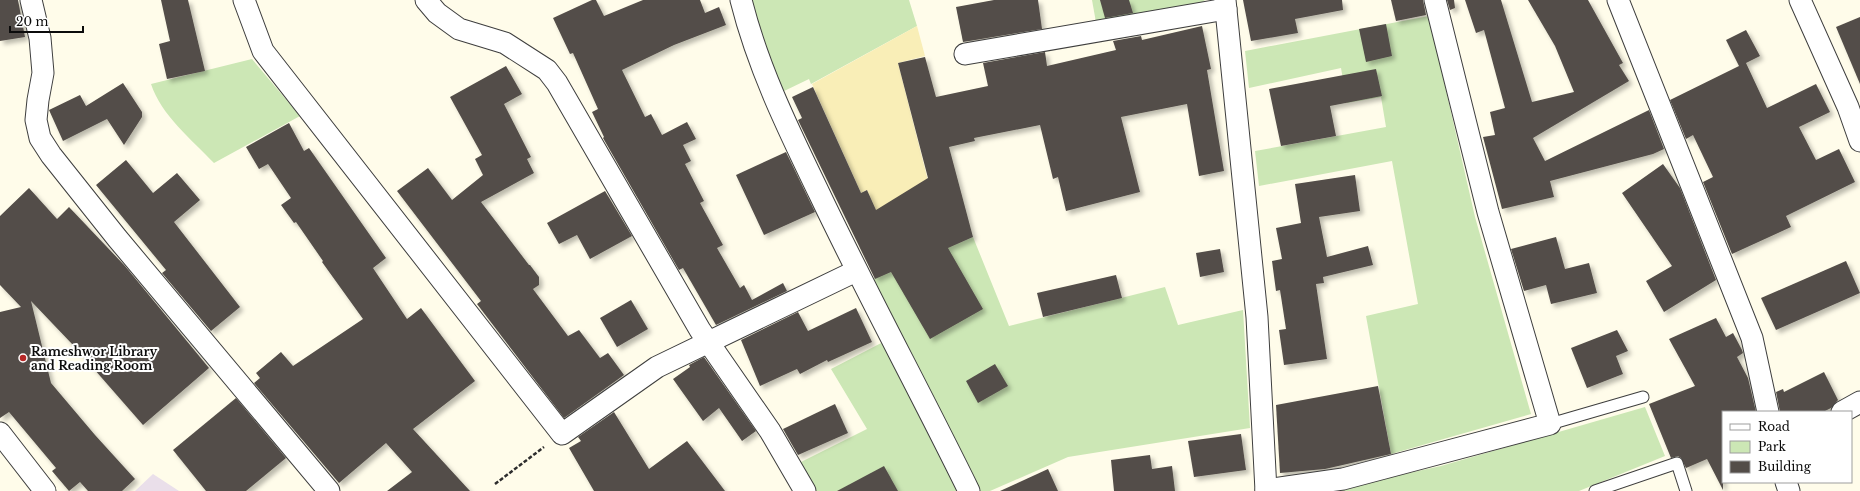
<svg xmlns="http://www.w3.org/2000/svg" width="1860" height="491" font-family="'Libre Baskerville',serif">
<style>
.industrial{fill:#eadfea}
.green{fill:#cce7b5}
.sand{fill:#f9eeb7}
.building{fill:#534d48;filter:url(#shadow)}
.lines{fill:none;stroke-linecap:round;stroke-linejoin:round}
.lane-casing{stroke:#3e3e3e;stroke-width:13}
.street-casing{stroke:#3e3e3e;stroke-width:23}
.path{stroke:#2d2d2d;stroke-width:2.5;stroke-dasharray:4 2;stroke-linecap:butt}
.lane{stroke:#fff;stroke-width:11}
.street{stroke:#fff;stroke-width:21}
.poi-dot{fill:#b72827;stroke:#fff;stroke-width:1.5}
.labels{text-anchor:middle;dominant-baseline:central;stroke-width:4;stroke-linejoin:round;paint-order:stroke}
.poi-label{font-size:12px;font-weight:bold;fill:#0b0b0b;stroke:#fff;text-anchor:start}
</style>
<defs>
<filter id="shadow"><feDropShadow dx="3.5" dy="3.5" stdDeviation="2" flood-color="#0004"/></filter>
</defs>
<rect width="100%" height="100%" fill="#fffcea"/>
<polygon class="industrial" points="153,474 179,491 135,491"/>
<g class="green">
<polygon points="749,0 909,0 917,26 811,84 809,79 780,93"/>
<polygon points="1092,0 1205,0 1200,4 1097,28"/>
<polygon points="1429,16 1475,217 1531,414 1391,454 1366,316 1418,304 1392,161 1259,186 1255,151 1386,127 1381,97 1347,103 1341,68 1249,88 1245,51"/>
<path d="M252,59l48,57 -86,47c-22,-23 -53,-48 -63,-79z"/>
<polygon points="973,237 1009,326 1165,287 1178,325 1243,310 1250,428 1068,457 990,491 977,491 873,279"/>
<polygon points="887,340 961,491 812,491 797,464 867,429 831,369"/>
<polygon points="1645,407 1665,456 1579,491 1326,491 1441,466"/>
</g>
<polygon class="sand" points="917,26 925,56 898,63 938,220 889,240 867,190 861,193 812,84"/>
<g class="building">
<polygon points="0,0 18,0 25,37 0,41"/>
<polygon points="161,0 188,0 205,71 167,79 159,44 170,41"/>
<polygon points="592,0 596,0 604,16 643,0 700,0 705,13 719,7 726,25 674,45 622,70 645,117 651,114 662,135 687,122 696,139 683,145 691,161 685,164 704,201 700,203 723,245 717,248 740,288 744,285 752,300 783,283 787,291 716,325 683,268 679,270 603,138 604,137 592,112 598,109 573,53 570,54 553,18"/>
<polygon points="994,0 1038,0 1042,29 963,42 956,7"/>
<polygon points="1100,0 1129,0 1133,13 1105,18"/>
<polygon points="1243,0 1342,0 1343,10 1295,19 1298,33 1251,41"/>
<polygon points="1391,0 1423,0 1426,15 1396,21"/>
<polygon points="1447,0 1454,0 1455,8 1450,10"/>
<polygon points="1465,0 1501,0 1532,102 1574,92 1555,46 1528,0 1588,0 1623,63 1619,65 1629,81 1533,138 1545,161 1649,110 1664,149 1653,154 1550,181 1554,197 1502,209 1483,137 1495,135 1490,112 1505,108 1484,30 1476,33"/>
<polygon points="1860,17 1860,84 1836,27"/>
<polygon points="1386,24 1392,56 1366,62 1359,29"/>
<polygon points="1202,26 1211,69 1207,70 1224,171 1199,176 1187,104 1121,117 1140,192 1066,211 1058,177 1053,179 1040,125 974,138 975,141 949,147 973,237 948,248 983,309 930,339 891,272 875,279 798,120 802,118 792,97 813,87 861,193 867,190 876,210 928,178 898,63 925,57 936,97 988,86 983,63 1045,52 1047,66 1116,50 1113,41 1141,36 1142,40"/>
<polygon points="1746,30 1760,56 1746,63 1767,108 1816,84 1830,112 1799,127 1816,160 1839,149 1855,182 1786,216 1791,227 1732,254 1703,182 1713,177 1693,135 1686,139 1670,100 1739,66 1726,40"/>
<polygon points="506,66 522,94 504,104 531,157 527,159 534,173 481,202 529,265 530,265 539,277 539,285 533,289 568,336 579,330 600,358 608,353 624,375 564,418 490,321 477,304 481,301 397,191 428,168 452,200 483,175 475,159 482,155 450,97"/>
<polygon points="1376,69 1382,96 1330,106 1336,136 1281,146 1269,89"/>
<polygon points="123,83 142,112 142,117 124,145 107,119 63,141 49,110 80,95 86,106"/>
<polygon points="289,123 304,151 309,148 386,258 373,268 407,319 421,308 475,381 413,429 470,491 387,491 412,472 386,443 339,483 254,383 260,378 256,373 281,352 293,366 363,319 322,262 323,261 296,222 294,223 281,205 291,198 268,164 259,169 246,147"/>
<polygon points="786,152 815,212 764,235 736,175"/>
<polygon points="126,160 153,193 177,173 200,200 174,222 240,307 211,331 162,273 166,270 96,185"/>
<polygon points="1663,164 1680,188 1716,280 1664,312 1646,281 1672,266 1622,193"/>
<polygon points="1355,175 1360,211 1319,217 1327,257 1368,246 1373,265 1323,277 1324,283 1316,284 1327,359 1284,365 1279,330 1286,329 1280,290 1276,291 1272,261 1282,259 1276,228 1301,223 1295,184"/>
<polygon points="29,188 57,219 69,207 125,266 209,368 143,425 73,345 31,301 51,383 95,435 135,479 122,491 88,491 80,482 69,491 52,471 56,468 9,412 0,418 0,312 21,307 0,285 0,216"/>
<polygon points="605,191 632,236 590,259 577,235 559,244 547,223"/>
<polygon points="1556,237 1565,269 1589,263 1597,293 1551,304 1546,285 1524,291 1511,249"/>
<polygon points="1220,249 1224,272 1200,277 1196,253"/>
<polygon points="1846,261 1860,293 1776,330 1761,298"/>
<polygon points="1116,275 1122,298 1043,317 1037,293"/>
<polygon points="631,300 648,329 617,347 600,318"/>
<polygon points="856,308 872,342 828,362 827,360 800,374 797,369 760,386 741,340 798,312 808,331"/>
<polygon points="1716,318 1726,337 1733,333 1742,350 1743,353 1737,357 1748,378 1756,412 1723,412 1723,490 1707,459 1686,468 1681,458 1678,456 1671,458 1649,404 1695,386 1669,339"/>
<polygon points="1617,330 1628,351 1616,356 1623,374 1587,388 1571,348"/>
<polygon points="704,357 756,431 742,441 719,408 703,421 673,379 690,367 689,365"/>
<polygon points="995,364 1008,386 978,403 966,381"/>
<polygon points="1824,372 1838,400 1831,408 1823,412 1780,412 1776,392 1783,389 1784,392"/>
<polygon points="1378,386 1391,454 1325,469 1280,473 1276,405"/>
<polygon points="236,398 286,458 246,491 206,491 173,450"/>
<polygon points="835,404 848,433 798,455 783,429"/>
<polygon points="614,412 649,469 687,441 725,491 594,491 569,448 581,441 578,437"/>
<polygon points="1241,434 1246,470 1194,477 1188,441"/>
<polygon points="1150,455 1152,469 1172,466 1175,491 1114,491 1111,460"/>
<polygon points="884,466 898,491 837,491"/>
<polygon points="1048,469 1058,491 1000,491"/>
</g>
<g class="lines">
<defs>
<g id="lane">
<polyline points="1550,424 1643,397"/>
<polyline points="1595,491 1677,463 1686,491"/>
</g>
<g id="street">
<polyline points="31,0 40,38 43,73 38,100 36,120 40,138 51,155 117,238 329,491"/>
<polyline points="244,0 263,51 562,434 657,367 856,271"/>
<polyline points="426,0 437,13 459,29 505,43 547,70 557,83 700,330 770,431 805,491"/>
<path d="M741,0c17,68 48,131 78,193 48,101 101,198 150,298"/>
<polyline points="1225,0 1257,317 1266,491"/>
<polyline points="1618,0 1752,338 1768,412"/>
<polyline points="1800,0 1848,107 1860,141"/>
<polyline points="965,54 1226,9"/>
<polyline points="1842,412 1860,402"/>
<polyline points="0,433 45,491"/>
<polyline points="1786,482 1789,491"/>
<polyline points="1266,490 1343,479 1550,424 1488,212 1435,0"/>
</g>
</defs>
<use href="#lane" class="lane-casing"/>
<use href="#street" class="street-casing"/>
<polyline class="path" points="495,484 544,447"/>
<use href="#lane" class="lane"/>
<use href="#street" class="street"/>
</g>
<circle class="poi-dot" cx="23" cy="358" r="4"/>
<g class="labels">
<g class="poi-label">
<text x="31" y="351">Rameshwor Library<tspan x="31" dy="14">and Reading Room</tspan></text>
</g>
</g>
<rect x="1722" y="411" width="130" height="72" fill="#ffffff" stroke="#9d9d9d"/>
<rect x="1730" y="424" width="20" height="6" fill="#ffffff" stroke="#9d9d9d"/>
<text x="1758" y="431" font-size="12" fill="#0b0b0b">Road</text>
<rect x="1730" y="441" width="20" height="12" fill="#cce7b5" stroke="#9d9d9d"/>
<text x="1758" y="451" font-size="12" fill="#0b0b0b">Park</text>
<rect x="1730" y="461" width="20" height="12" fill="#534d48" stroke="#9d9d9d"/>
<text x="1758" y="471" font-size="12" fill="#0b0b0b">Building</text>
<path d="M10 26v6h73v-6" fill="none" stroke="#0b0b0b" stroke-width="2"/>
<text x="16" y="26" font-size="12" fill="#0b0b0b" stroke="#ffffff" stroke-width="3" paint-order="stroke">20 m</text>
</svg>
